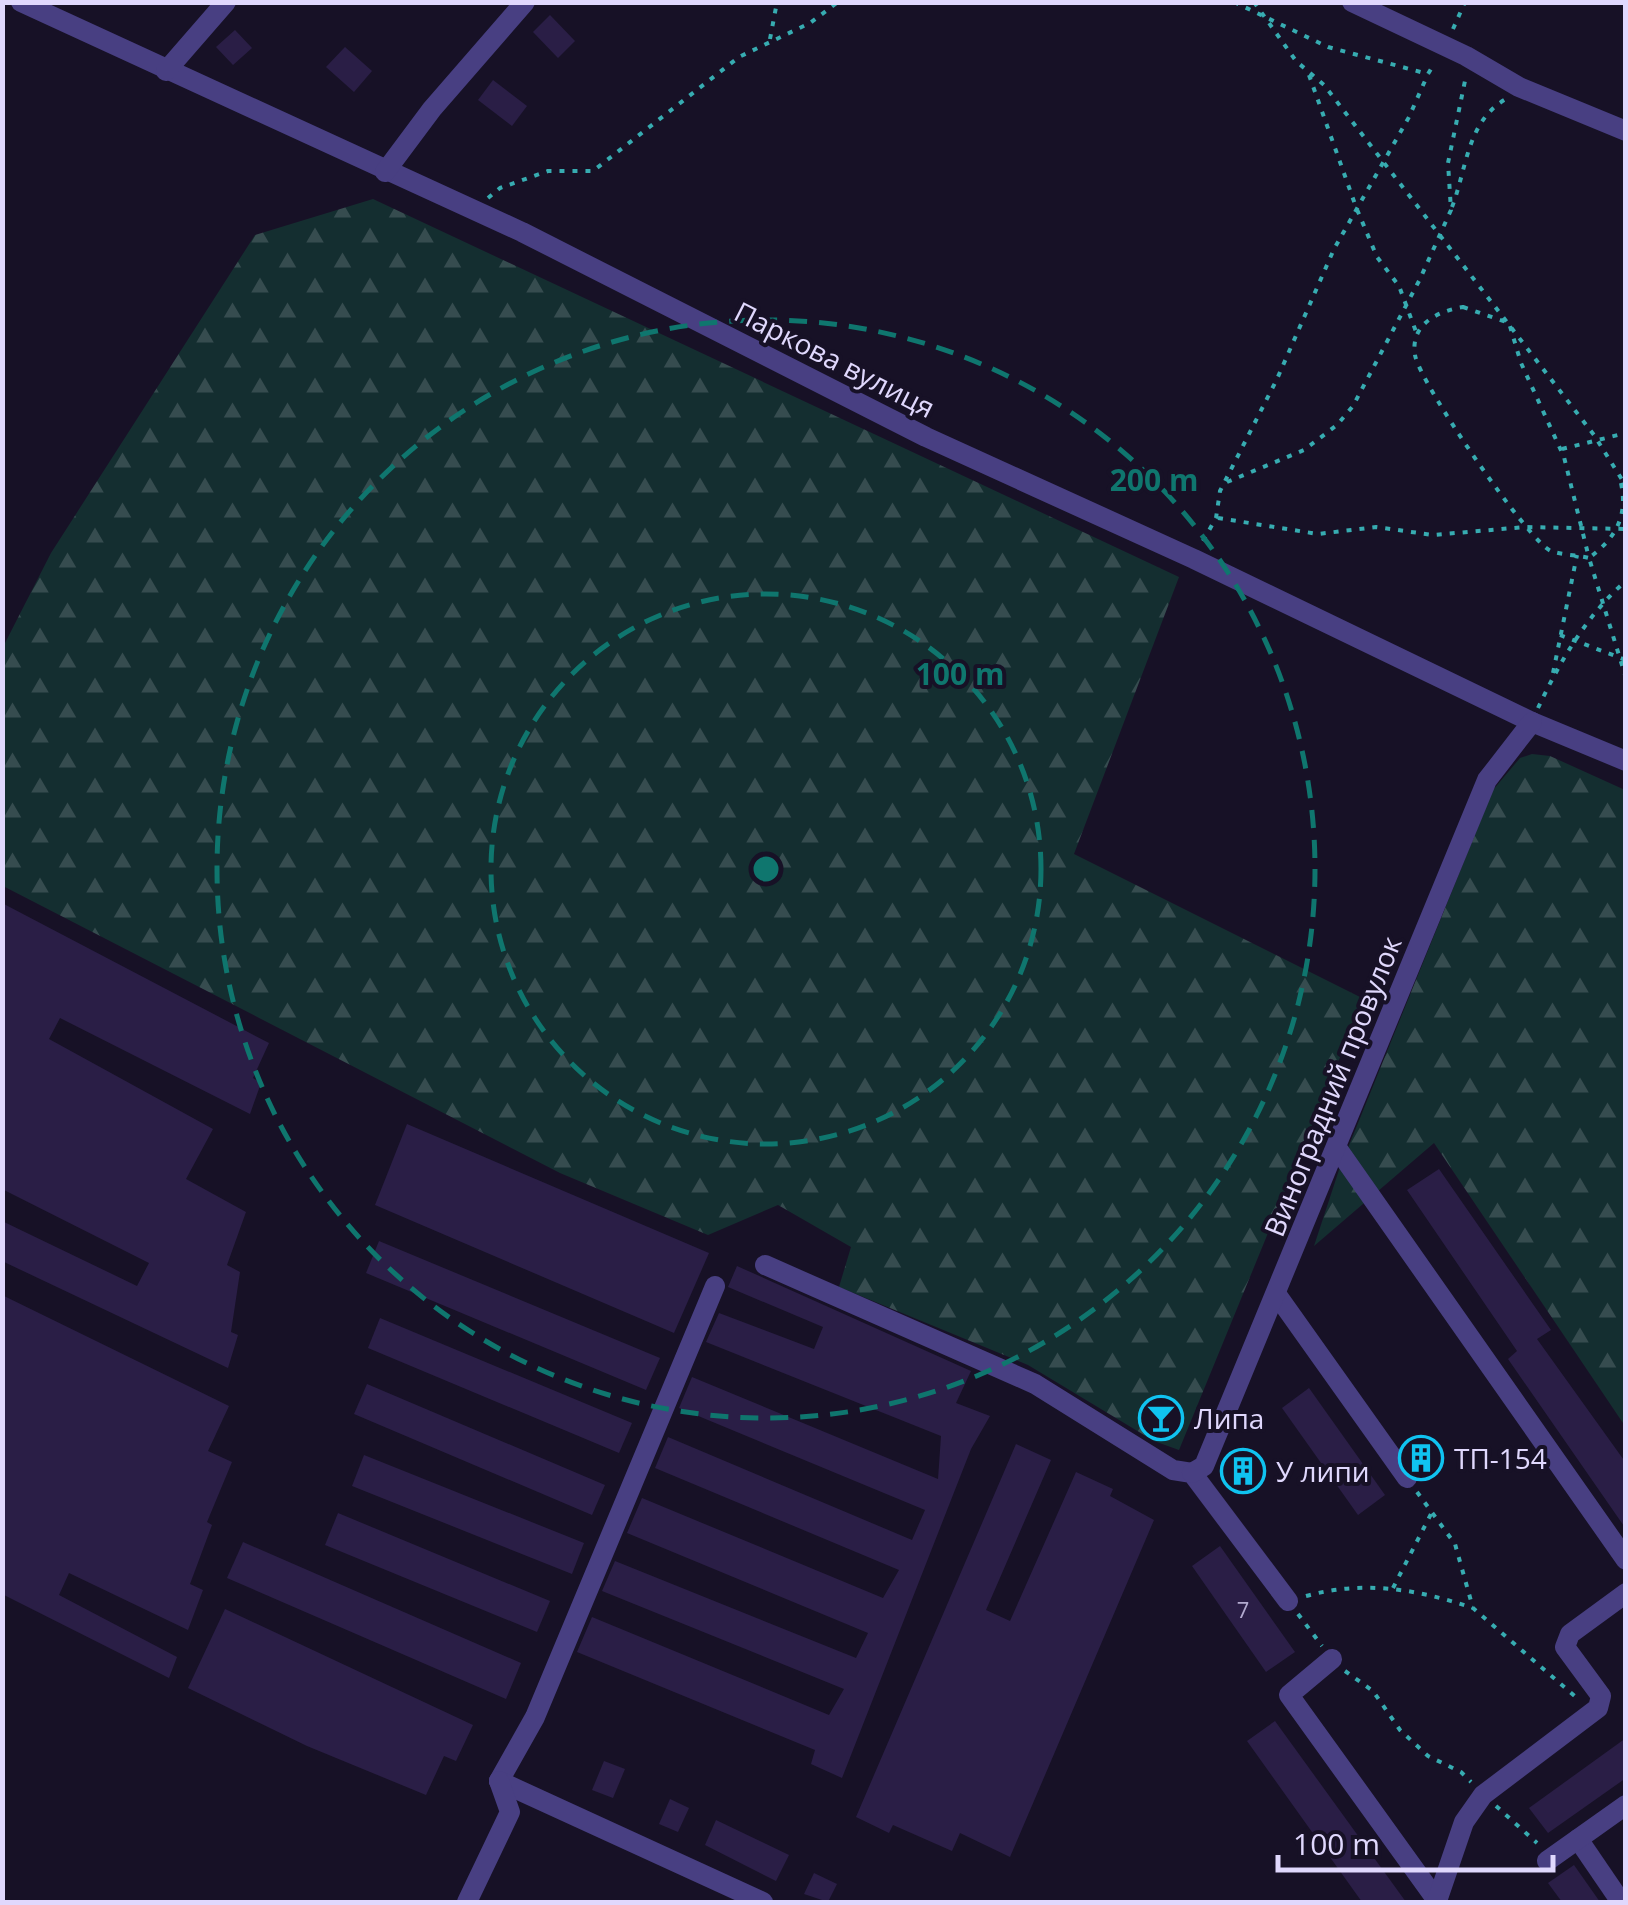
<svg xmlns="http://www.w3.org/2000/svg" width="1628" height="1905" font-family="'Open Sans',sans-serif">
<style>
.forest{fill:url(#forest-firs)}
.building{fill:#2a1e46}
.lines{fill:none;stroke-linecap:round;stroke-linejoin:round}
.path{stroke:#37acb1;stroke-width:4;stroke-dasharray:5 8;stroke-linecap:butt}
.minor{stroke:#483f82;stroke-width:20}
.ring{fill:none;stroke:#0f766e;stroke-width:5;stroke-dasharray:18 12}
.labels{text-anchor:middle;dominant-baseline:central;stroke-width:8;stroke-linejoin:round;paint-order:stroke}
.number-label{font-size:22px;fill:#b2aacf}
.street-label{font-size:28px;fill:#e0d8fd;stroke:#171126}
.poi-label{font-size:28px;fill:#e0d8fd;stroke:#171126;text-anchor:start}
.centre{fill:#0f766e;stroke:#171126;stroke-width:5}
.ring-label{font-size:30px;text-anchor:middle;font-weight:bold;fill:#0f766e;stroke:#171126;stroke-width:8;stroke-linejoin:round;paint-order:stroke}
</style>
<defs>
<pattern id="forest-firs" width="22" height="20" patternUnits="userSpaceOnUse" patternTransform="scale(2.5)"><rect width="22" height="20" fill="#142e30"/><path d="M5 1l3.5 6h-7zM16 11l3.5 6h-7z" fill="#364c4f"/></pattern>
</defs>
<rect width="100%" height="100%" fill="#171126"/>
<g class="forest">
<polygon points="373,199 1179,577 1074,854 1364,999 1179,1450 1154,1441 1028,1365 839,1287 851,1247 778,1205 708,1235 560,1173 3,886 3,647 51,553 255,235"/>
<polygon points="1532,754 1550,756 1625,790 1625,1426 1434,1143 1314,1246 1339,1170 1493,790 1520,758"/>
</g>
<g class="building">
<polygon points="550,15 575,41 558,58 533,32"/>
<polygon points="235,30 252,48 233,65 216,47"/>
<polygon points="345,47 372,71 354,92 326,67"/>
<polygon points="493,80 527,106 512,126 478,100"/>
<polygon points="2,903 269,1043 253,1078 261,1083 250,1114 60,1018 49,1039 213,1129 186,1179 246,1212 227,1265 240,1272 231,1332 238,1335 228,1368 2,1261 2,1221 137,1286 149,1263 2,1189"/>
<polygon points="407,1124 709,1253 674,1333 375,1205"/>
<polygon points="1439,1169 1551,1330 1537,1339 1626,1463 1626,1529 1508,1359 1517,1351 1407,1190"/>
<polygon points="379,1241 660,1358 646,1390 366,1273"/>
<polygon points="737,1266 971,1371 956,1403 990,1416 971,1449 842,1778 811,1764 815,1750 577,1652 592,1617 829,1715 844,1689 602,1591 615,1561 856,1658 868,1633 627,1533 642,1498 883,1598 899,1570 655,1468 668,1437 912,1540 925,1510 679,1408 692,1377 938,1479 941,1436 706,1342 719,1313 814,1349 823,1327 728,1287"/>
<polygon points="2,1295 229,1406 208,1451 232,1462 207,1522 212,1525 190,1584 203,1590 188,1630 69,1573 59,1595 177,1657 169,1678 2,1594"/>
<polygon points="380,1318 632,1423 619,1453 368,1348"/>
<polygon points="367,1384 605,1485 592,1515 354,1414"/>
<polygon points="1309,1388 1385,1495 1358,1515 1282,1408"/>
<polygon points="1016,1444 1051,1460 986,1610 1010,1621 1076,1472 1113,1489 1110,1496 1154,1520 1010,1857 960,1833 952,1851 893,1825 889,1833 856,1817"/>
<polygon points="1244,1449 1266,1475 1243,1494 1221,1467"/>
<polygon points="364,1455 584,1543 572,1574 352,1486"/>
<polygon points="338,1513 550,1601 537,1632 325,1545"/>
<polygon points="243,1542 521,1663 506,1699 227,1578"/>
<polygon points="1220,1546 1295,1652 1266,1672 1192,1566"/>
<polygon points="225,1609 473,1725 456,1761 444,1756 426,1795 307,1746 188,1688"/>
<polygon points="1275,1721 1406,1902 1362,1902 1247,1741"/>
<polygon points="1626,1738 1626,1778 1548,1833 1529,1808"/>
<polygon points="604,1761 625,1769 613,1798 592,1790"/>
<polygon points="670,1799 689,1808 678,1832 659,1824"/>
<polygon points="716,1820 789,1855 776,1881 705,1845"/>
<polygon points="1574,1865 1600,1902 1562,1902 1548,1883"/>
<polygon points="814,1873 837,1884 828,1902 804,1894"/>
</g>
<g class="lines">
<g class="path">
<polyline points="1234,2 1328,47 1428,74 1434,64"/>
<polyline points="1254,2 1296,61 1324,85 1594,435 1626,486"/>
<polyline points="1453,29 1465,2"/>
<polyline points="770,39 777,2"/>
<polyline points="1309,75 1356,207 1377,257 1399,286 1418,337"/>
<polyline points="488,198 500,188 548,171 593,171 739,57 810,23 838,2"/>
<path d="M1452,207c15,-39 15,-86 54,-108"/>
<path d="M1463,307l46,16 12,40 43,94 25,101c-11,-3 -27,-3 -38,-7 -23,-10 -132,-169 -136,-196 -5,-31 23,-44 48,-48z"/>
<polyline points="1562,449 1626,433"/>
<polyline points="1227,482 1304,450 1337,425 1353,406 1420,279 1451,210 1448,163 1466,76"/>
<path d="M1621,483c7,33 -5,55 -32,75l37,120"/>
<polyline points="1218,518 1318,534 1376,527 1433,535 1525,527 1626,529"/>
<polyline points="1203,541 1216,518 1220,491 1277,379 1334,249 1409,117 1428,74"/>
<polyline points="1560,635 1626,660"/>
<polyline points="1553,673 1577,555"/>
<path d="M1538,708c21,-45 50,-95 88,-127"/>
<polyline points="1417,1492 1455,1544 1473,1608 1578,1699"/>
<polyline points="1393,1588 1432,1512"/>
<path d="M1306,1596c58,-16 111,-7 167,12"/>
<polyline points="1298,1614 1322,1646"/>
<polyline points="1345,1671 1373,1691 1400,1730 1428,1756 1461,1772 1471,1782"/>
<polyline points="1496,1806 1537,1843"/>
</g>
<g class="minor">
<polyline points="21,2 522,232 926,437 1194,559 1532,722 1626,761"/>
<polyline points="1352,2 1466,56 1519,87 1626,131"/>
<polyline points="166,71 226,2"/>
<polyline points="385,172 432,109 525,2"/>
<polyline points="1337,1148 1626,1560"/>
<polyline points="765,1265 1035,1384 1173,1470 1192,1473 1288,1601"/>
<polyline points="1277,1295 1407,1478"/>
<polyline points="1192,1473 1204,1466 1487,780 1532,722"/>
<polyline points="1332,1659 1289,1695 1438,1902"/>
<polyline points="499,1781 535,1717 715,1286"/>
<polyline points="499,1781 763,1902"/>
<polyline points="1578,1839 1621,1902"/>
<polyline points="1547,1861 1626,1805"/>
<polyline points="1437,1901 1464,1822 1483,1795 1598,1708 1601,1696 1565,1647 1570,1634 1626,1593"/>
<polyline points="467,1902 510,1812 499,1781"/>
</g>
</g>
<g class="ring">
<circle cx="766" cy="869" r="275"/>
<circle cx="766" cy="869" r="549"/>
</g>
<defs>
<symbol id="bar-ring" viewBox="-11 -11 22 22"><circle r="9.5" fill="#171126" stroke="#10c3f0" stroke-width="1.5"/><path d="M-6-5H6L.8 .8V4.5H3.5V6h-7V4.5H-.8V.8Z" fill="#10c3f0"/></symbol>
<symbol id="building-ring" viewBox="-11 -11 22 22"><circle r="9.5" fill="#171126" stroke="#10c3f0" stroke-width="1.5"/><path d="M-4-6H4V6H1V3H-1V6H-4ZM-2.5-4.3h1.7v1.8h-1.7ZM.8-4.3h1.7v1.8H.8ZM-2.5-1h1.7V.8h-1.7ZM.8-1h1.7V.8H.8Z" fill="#10c3f0"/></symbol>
</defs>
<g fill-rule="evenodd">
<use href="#bar-ring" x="1136" y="1393" width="50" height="50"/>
<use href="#building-ring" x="1396" y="1433" width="50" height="50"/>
<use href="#building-ring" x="1218" y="1446" width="50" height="50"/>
</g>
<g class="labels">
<g class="number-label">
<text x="1243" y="1609">7</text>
</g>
<g class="street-label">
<text transform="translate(835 359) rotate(27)">Паркова вулиця</text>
<text transform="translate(1332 1086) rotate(-68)">Виноградний провулок</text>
</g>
<g class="poi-label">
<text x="1194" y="1418">Липа</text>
<text x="1454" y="1458">ТП-154</text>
<text x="1276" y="1471">У липи</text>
</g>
</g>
<circle cx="766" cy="869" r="15" class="centre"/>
<g class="ring-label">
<text x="1154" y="491">200 m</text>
<text x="960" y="685">100 m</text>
</g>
<rect width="1628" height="1905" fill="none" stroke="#e0d8fd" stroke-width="10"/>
<path d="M1278 1855v15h275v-15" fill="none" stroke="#e0d8fd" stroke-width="5"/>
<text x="1293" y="1855" font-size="30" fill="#e0d8fd" stroke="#171126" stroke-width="8" paint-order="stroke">100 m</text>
</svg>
